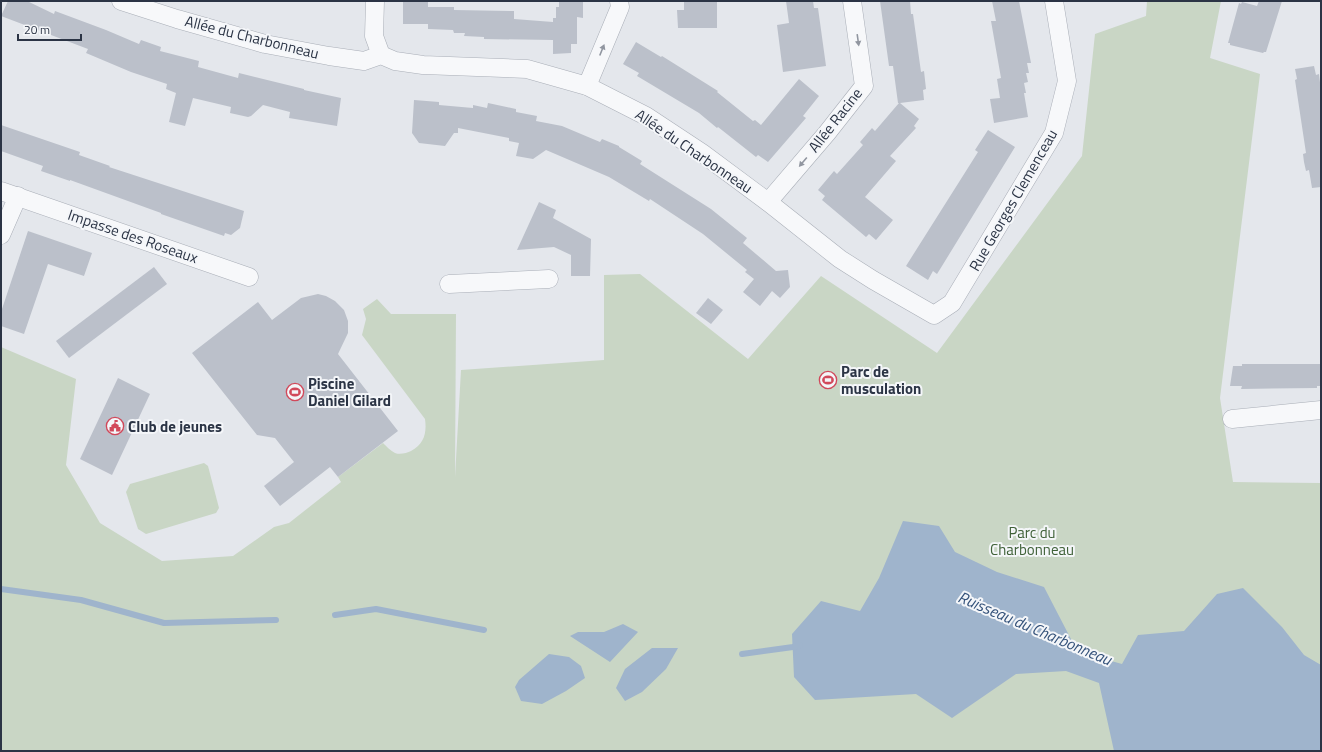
<svg xmlns="http://www.w3.org/2000/svg" width="1322" height="752" font-family="'Titillium Web',sans-serif">
<style>
.green{fill:#c9d6c5}
.water{fill:#9fb4cc}
.lines{fill:none;stroke-linecap:round;stroke-linejoin:round}
.stream{stroke:#9fb4cc;stroke-width:6}
.building{fill:#bbc0ca}
.minor-casing{stroke:#a9aeb7;stroke-width:19}
.minor{stroke:#f7f8fa;stroke-width:18}
.oneway{fill:#9196a0}
.labels{text-anchor:middle;dominant-baseline:central;stroke-width:4;stroke-linejoin:round;paint-order:stroke}
.street-label{font-size:15px;fill:#2b3445;stroke:#f4f6f9}
.poi-label{font-size:15px;font-weight:bold;fill:#2b3445;stroke:#f4f6f9;text-anchor:start}
.park-label{font-size:15px;fill:#3f6138;stroke:#f4f6f9}
.water-label{font-size:16px;font-style:italic;fill:#34527a;stroke:#f4f6f9}
</style>
<rect width="100%" height="100%" fill="#e4e7ec"/>
<g class="green">
<path d="M1147,1h74l-11,57 50,16 -40,324 13,84 88,1v268h-1320v-404l75,32 -10,86 34,58 62,38 71,-5 41,-29 15,-4 52,-41 -3,-5 45,-34c3,3 8,8 12,10 5,2 12,0 16,-2 13,-7 16,-18 14,-32l-63,-84 4,-16 -3,-10 14,-10 14,15h65l-1,163 6,-107 143,-10v-85l36,-1 108,85 73,-83 116,77 145,-197 13,-122 51,-18z"/>
<polygon points="204,463 208,466 219,508 216,513 146,534 138,529 126,492 130,484"/>
</g>
<g class="water">
<polygon points="903,521 939,526 955,552 997,572 1044,587 1073,643 1104,659 1122,664 1138,635 1184,631 1217,594 1243,588 1282,627 1304,655 1321,665 1321,751 1114,751 1099,683 1066,671 1016,674 952,718 916,694 815,700 794,677 792,634 821,601 860,611 879,578"/>
<polygon points="623,624 638,632 610,662 570,636 578,632 604,632"/>
<polygon points="652,648 678,648 666,669 642,692 625,701 616,688 625,669"/>
<polygon points="549,654 569,657 581,666 585,678 566,691 542,704 521,701 515,687 519,680"/>
</g>
<g class="lines">
<g class="stream">
<polyline points="1,589 81,600 164,623 276,620"/>
<polyline points="335,615 376,609 484,630"/>
<polyline points="742,654 793,647 800,645"/>
</g>
</g>
<g class="building">
<polygon points="8,1 27,1 54,14 55,11 106,30 139,44 141,40 161,47 160,51 199,61 198,67 238,78 239,73 304,89 304,90 341,98 337,126 289,118 290,112 263,105 251,116 248,117 230,113 231,107 193,98 185,126 169,122 176,93 166,89 167,84 131,72 86,53 88,49 1,16"/>
<polygon points="403,1 428,1 428,7 454,7 454,10 514,11 514,19 553,22 553,18 556,18 556,7 559,7 559,1 583,1 583,18 577,17 577,44 571,44 571,53 553,54 553,40 484,39 484,37 464,36 465,33 454,33 453,30 428,29 428,24 403,24"/>
<polygon points="684,1 717,1 717,28 678,28 677,10 684,10"/>
<polygon points="786,1 813,1 814,8 818,8 826,66 783,72 777,25 789,23"/>
<polygon points="880,1 910,1 911,14 913,14 921,72 924,71 926,89 923,90 924,100 900,103 919,119 914,126 916,128 890,156 896,161 865,197 893,220 876,240 869,234 866,237 822,200 825,196 818,190 834,171 837,174 863,145 860,142 872,128 875,131 899,103 898,103 893,66 889,66"/>
<polygon points="992,1 1019,1 1031,63 1027,63 1029,73 1026,73 1028,82 1024,83 1026,93 1024,93 1028,117 994,123 990,99 1000,98 997,79 1001,78 991,21 996,21"/>
<polygon points="1259,1 1282,1 1266,52 1264,52 1263,53 1230,45 1230,43 1228,43 1239,3 1241,4 1242,2 1257,6"/>
<polygon points="636,42 661,57 662,56 718,91 717,92 753,121 755,120 761,125 799,79 819,96 803,116 806,118 768,162 758,155 756,157 718,127 717,128 699,113 637,76 639,73 623,64"/>
<polygon points="1314,66 1316,75 1319,74 1321,91 1321,187 1312,188 1309,170 1306,171 1304,162 1303,154 1306,153 1295,80 1297,79 1295,69"/>
<polygon points="414,100 439,102 439,105 473,108 473,105 487,108 488,103 516,109 516,112 537,116 536,121 562,126 600,142 602,139 619,146 619,147 642,161 640,164 711,209 747,238 743,243 776,271 788,270 790,287 780,298 772,291 760,306 743,292 754,279 745,272 747,270 703,234 650,199 649,201 609,177 546,150 533,159 516,156 519,143 509,141 509,138 458,128 458,133 454,133 445,146 419,143 412,133"/>
<polygon points="1,125 80,152 79,155 110,166 109,167 244,211 240,228 231,235 225,233 224,236 161,214 161,213 70,180 70,181 41,171 43,166 1,151"/>
<polygon points="988,130 1015,147 942,266 937,274 933,271 928,280 906,266 978,152 975,150"/>
<polygon points="539,202 556,210 553,218 591,239 590,276 571,276 571,255 554,247 517,250"/>
<polygon points="28,231 92,253 84,276 48,264 24,334 1,326 1,312"/>
<polygon points="154,267 167,284 69,358 56,341"/>
<polygon points="318,294 326,296 335,301 344,310 348,321 348,333 338,354 398,431 338,477 330,467 280,506 264,486 294,462 275,438 257,435 192,353 258,302 272,320 301,298"/>
<polygon points="708,298 723,310 711,324 696,313"/>
<polygon points="1242,364 1321,364 1321,386 1317,386 1317,388 1241,389 1242,386 1230,386 1233,366 1242,366"/>
<polygon points="118,378 150,394 112,475 80,459"/>
</g>
<g class="lines">
<defs>
<g id="minor">
<polyline points="121,1 177,19 265,44 329,56 364,61 381,55 395,61 423,65 527,69 587,86 646,116 702,153 768,202 840,259 873,280 934,315 952,303 1054,133 1067,81 1054,1"/>
<polyline points="375,1 374,36 381,55"/>
<polyline points="587,86 620,7 619,1"/>
<polyline points="1,191 249,277"/>
<polyline points="768,202 827,133 864,86 852,1"/>
<polyline points="1,235 18,196"/>
<polyline points="449,284 549,279"/>
<polyline points="1232,419 1321,410"/>
</g>
</defs>
<use href="#minor" class="minor-casing"/>
<use href="#minor" class="minor"/>
</g>
<defs><path id="oneway-solid" d="M-6-.8H1V-3.2L6.5 0L1 3.2V.8H-6Z"/></defs>
<g class="oneway">
<use href="#oneway-solid" transform="translate(858 40) rotate(82)"/>
<use href="#oneway-solid" transform="translate(602 50) rotate(-68)"/>
<use href="#oneway-solid" transform="translate(803 162) rotate(130)"/>
</g>
<defs>
<symbol id="stadium-ring" viewBox="-11 -11 22 22"><circle r="9.5" fill="#f4f6f9" stroke="#d1495b" stroke-width="1.5"/><path d="M0-5a6.5 5 0 1 0 0 10a6.5 5 0 1 0 0-10ZM-3.5-1.8h7v3.6h-7Z" fill="#d1495b"/></symbol>
<symbol id="civic-ring" viewBox="-11 -11 22 22"><circle r="9.5" fill="#f4f6f9" stroke="#d1495b" stroke-width="1.5"/><path d="M-.6-6.5H3V-4.5H.6V-3L4-1V1h2V6H-6V1h2V-1L-.6-3ZM-1.2 2.5V6h2.4V2.5Z" fill="#d1495b"/></symbol>
</defs>
<g fill-rule="evenodd">
<use href="#stadium-ring" x="818" y="370" width="20" height="20"/>
<use href="#stadium-ring" x="285" y="382" width="20" height="20"/>
<use href="#civic-ring" x="105" y="416" width="20" height="20"/>
</g>
<g class="labels">
<g class="street-label">
<text transform="translate(252 37) rotate(14)">Allée du Charbonneau</text>
<text transform="translate(835 120) rotate(-52)">Allée Racine</text>
<text transform="translate(694 151) rotate(34)">Allée du Charbonneau</text>
<text transform="translate(1013 200) rotate(-60)">Rue Georges Clemenceau</text>
<text transform="translate(133 236) rotate(19)">Impasse des Roseaux</text>
</g>
<g class="poi-label">
<text x="841" y="371">Parc de<tspan x="841" dy="17">musculation</tspan></text>
<text x="308" y="383">Piscine<tspan x="308" dy="17">Daniel Gilard</tspan></text>
<text x="128" y="426">Club de jeunes</text>
</g>
<g class="park-label">
<text x="1032" y="532">Parc du<tspan x="1032" dy="17">Charbonneau</tspan></text>
</g>
<g class="water-label">
<text transform="translate(1035 628) rotate(23)">Ruisseau du Charbonneau</text>
</g>
</g>
<rect width="1322" height="752" fill="none" stroke="#2b3445" stroke-width="4"/>
<path d="M18 34v6h63v-6" fill="none" stroke="#2b3445" stroke-width="2"/>
<text x="24" y="34" font-size="12" fill="#2b3445" stroke="#f4f6f9" stroke-width="3" paint-order="stroke">20 m</text>
</svg>
